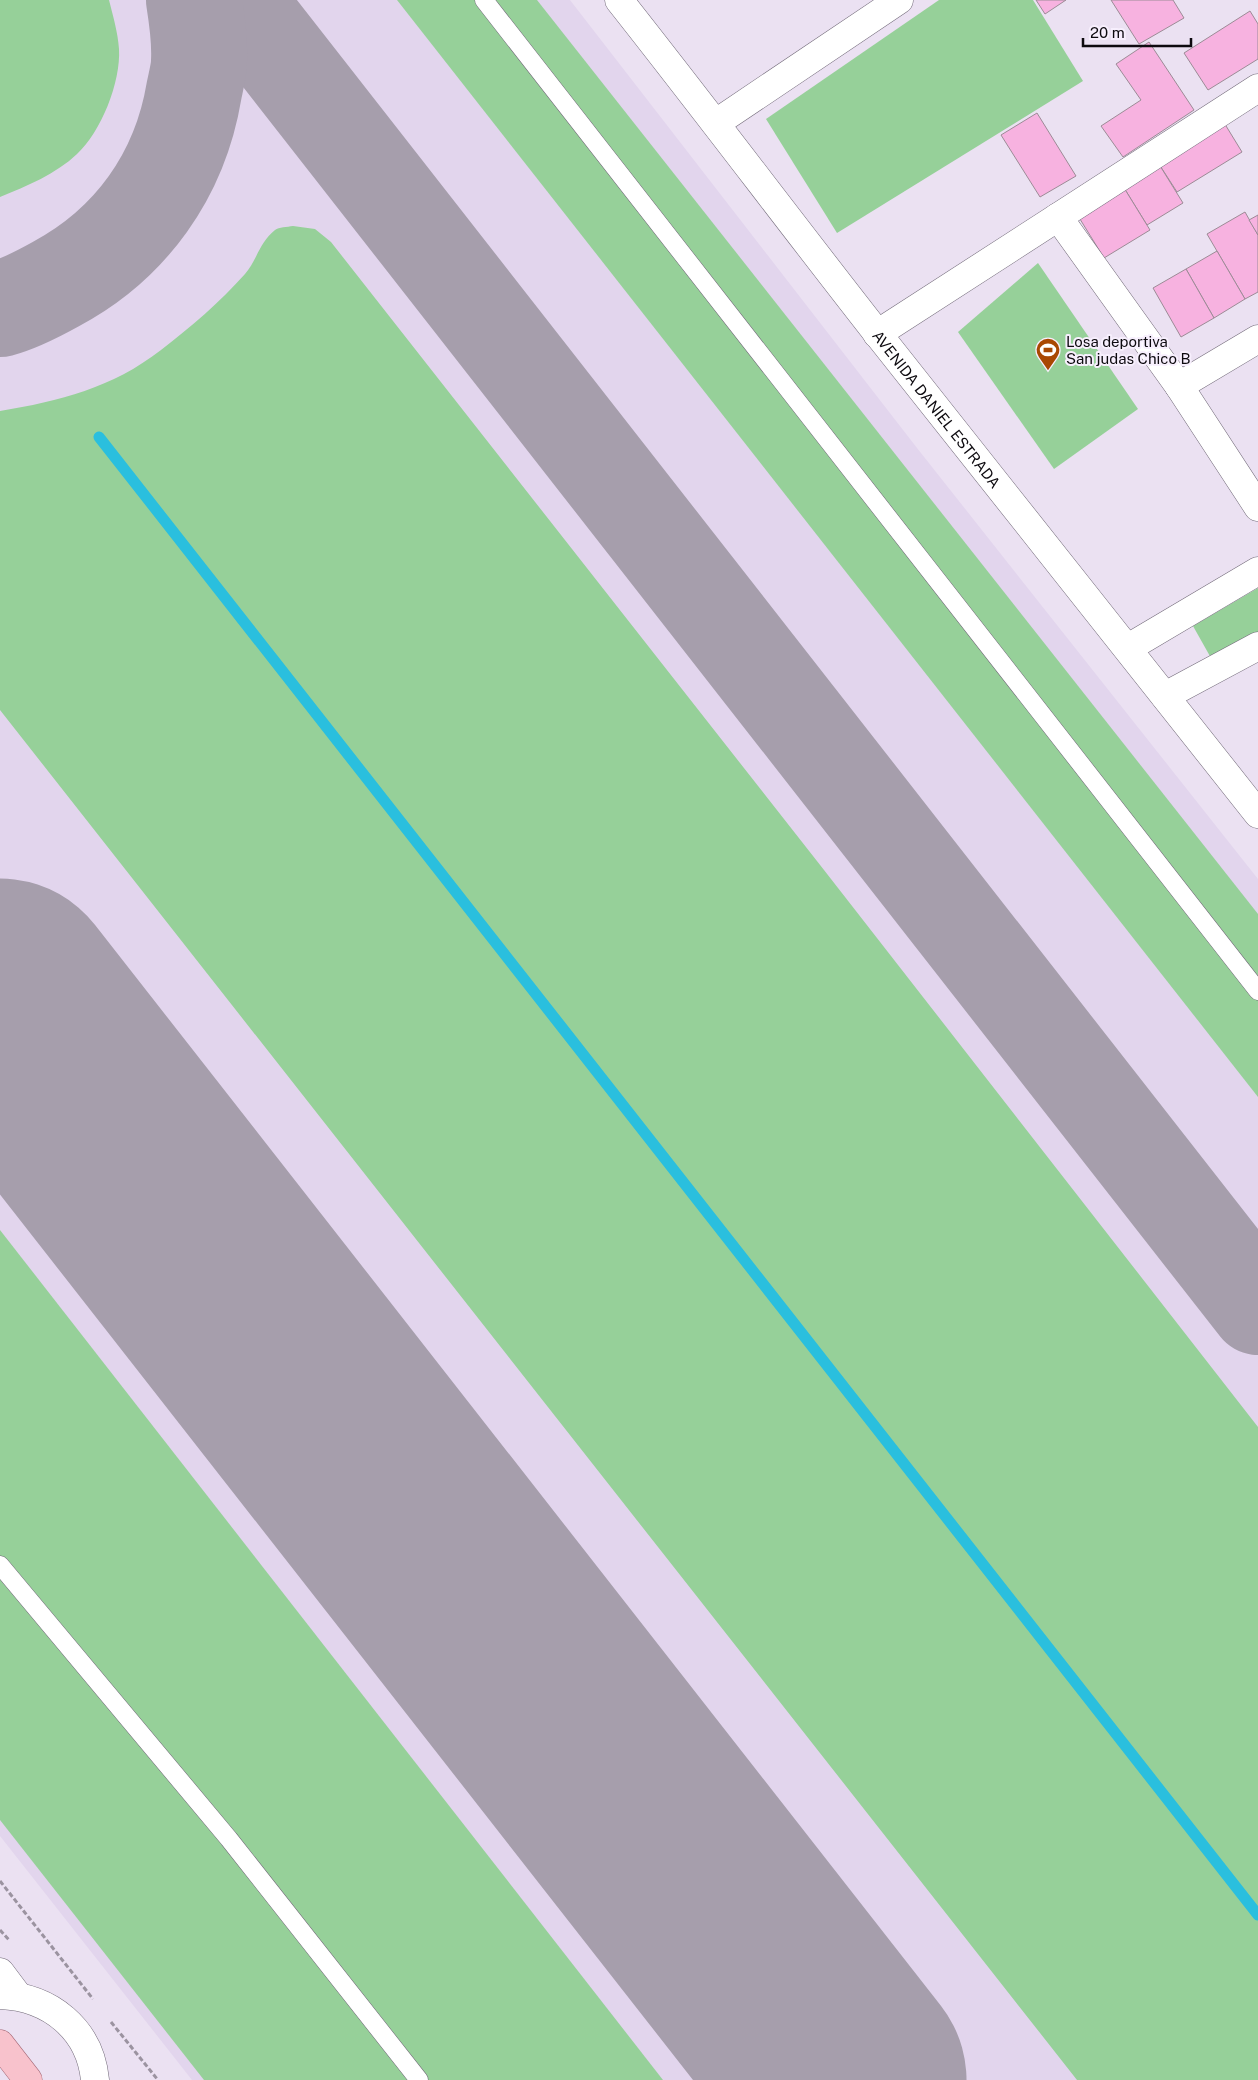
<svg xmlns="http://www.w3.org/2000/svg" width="1258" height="2080" font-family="'Public Sans',sans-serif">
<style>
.built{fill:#e2d5ed}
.green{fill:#96d099}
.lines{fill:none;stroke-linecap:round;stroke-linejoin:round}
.stream{stroke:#2abfde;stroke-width:11}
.taxiway{stroke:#a69eac;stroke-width:96}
.runway{stroke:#a69eac;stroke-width:241}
.building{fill:#f7b2e0;stroke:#9c8b96}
.service-casing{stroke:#726a79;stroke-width:19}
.minor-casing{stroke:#726a79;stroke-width:29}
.secondary-casing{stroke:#726a79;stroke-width:29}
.primary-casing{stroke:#a36774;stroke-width:29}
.path{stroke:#9b93a0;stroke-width:3;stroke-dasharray:5 2.5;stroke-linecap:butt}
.service{stroke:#fff;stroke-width:18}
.minor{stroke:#fff;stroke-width:28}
.secondary{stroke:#fff;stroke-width:28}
.primary{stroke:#f8c2cc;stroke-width:28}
.labels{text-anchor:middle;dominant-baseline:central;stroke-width:4;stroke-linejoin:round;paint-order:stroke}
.poi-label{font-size:15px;fill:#0d0a0f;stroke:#f7effd;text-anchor:start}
.street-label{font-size:15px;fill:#0d0a0f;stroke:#f7effd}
</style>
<rect width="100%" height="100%" fill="#ebe1f2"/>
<polygon class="built" points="0,0 570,0 917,448 1258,879 1258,2080 192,2080 0,1836"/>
<g class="green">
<path d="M0,0h109c4,16 9,33 10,49 2,33 -18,83 -42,105 -21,20 -50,32 -77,43z"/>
<polygon points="397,0 537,0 1258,914 1258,1097"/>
<polygon points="939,0 1033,0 1083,81 837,233 766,119"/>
<path d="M293,226l22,3 16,13 493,628 434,557v653h-181l-1077,-1370v-299c60,-10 112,-23 161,-61 30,-23 59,-48 84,-76 12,-14 14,-31 30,-44 4,-3 12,-3 18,-4z"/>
<polygon points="1038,263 1138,409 1054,469 958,332"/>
<polygon points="1258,588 1258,632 1211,658 1193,626"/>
<polygon points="0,1230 663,2080 204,2080 0,1820"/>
</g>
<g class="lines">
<polyline class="stream" points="99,437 1258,1915"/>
<g class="taxiway">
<polyline points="236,0 1258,1307"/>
<path d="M0,309c19,-5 38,-15 56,-25 75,-40 124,-109 138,-193 2,-10 5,-21 5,-30 1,-20 -2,-42 -5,-61"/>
</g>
<polyline class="runway" points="0,999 846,2080"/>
</g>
<g class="building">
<polygon points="1036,0 1066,0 1045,14"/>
<polygon points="1111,0 1173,0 1184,18 1139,44"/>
<polygon points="1250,11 1258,24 1258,59 1208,90 1184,53"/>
<polygon points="1149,42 1194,110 1123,157 1101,126 1141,100 1116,64"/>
<polygon points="1037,113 1076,176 1040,197 1001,135"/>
<polygon points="1223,121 1242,152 1177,192 1157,161"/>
<polygon points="1157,161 1183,203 1147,225 1121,183"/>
<polygon points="1121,183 1150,230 1104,258 1075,211"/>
<polygon points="1245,212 1258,235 1258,292 1245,299 1207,234"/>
<polygon points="1258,215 1258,235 1249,220"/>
<polygon points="1217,251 1245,299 1214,318 1186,269"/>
<polygon points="1186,269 1214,318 1181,337 1153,288"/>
</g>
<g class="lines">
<defs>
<g id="service">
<polyline points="484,0 1258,991"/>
<polyline points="0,1565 229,1839 419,2080"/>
</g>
<g id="minor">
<path id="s1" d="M619,0c87,110 171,222 258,333 126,161 255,320 381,481"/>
<polyline points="716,123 899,0"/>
<polyline points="1058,217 1179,386 1258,507"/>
<polyline points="877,334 1258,88"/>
<polyline points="1179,386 1258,339"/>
<polyline points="1128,648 1258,571"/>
<polyline points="1165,696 1258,646"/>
</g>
<g id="secondary">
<polyline points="0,1972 18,1996"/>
<path d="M0,1995c50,2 90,34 95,85"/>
</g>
<polyline id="primary" points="0,2044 28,2080"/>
</defs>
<use href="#service" class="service-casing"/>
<use href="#minor" class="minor-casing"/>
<use href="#secondary" class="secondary-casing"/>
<use href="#primary" class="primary-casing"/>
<g class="path">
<polyline points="0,1881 93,1999"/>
<polyline points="0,1930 9,1940"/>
<polyline points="111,2022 158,2080"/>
</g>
<use href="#service" class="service"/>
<use href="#minor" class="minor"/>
<use href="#secondary" class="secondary"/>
<use href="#primary" class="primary"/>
</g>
<defs>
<symbol id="stadium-pin" viewBox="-11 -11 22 30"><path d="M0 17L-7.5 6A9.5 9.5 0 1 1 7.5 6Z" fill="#a94802" stroke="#f7effd"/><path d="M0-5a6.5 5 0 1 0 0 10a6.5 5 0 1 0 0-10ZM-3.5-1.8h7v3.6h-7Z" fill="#fff"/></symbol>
</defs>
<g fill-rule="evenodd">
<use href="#stadium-pin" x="1034" y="336" width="28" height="38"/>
</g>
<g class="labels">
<g class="poi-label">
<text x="1066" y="341">Losa deportiva<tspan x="1066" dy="17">San judas Chico B</tspan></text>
</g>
<g class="street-label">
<text stroke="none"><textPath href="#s1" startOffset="518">AVENIDA DANIEL ESTRADA</textPath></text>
</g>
</g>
<path d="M1083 38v8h108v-8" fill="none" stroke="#0d0a0f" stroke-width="2.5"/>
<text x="1090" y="38" font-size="15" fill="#0d0a0f" stroke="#f7effd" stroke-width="4" paint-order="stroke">20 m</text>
</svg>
